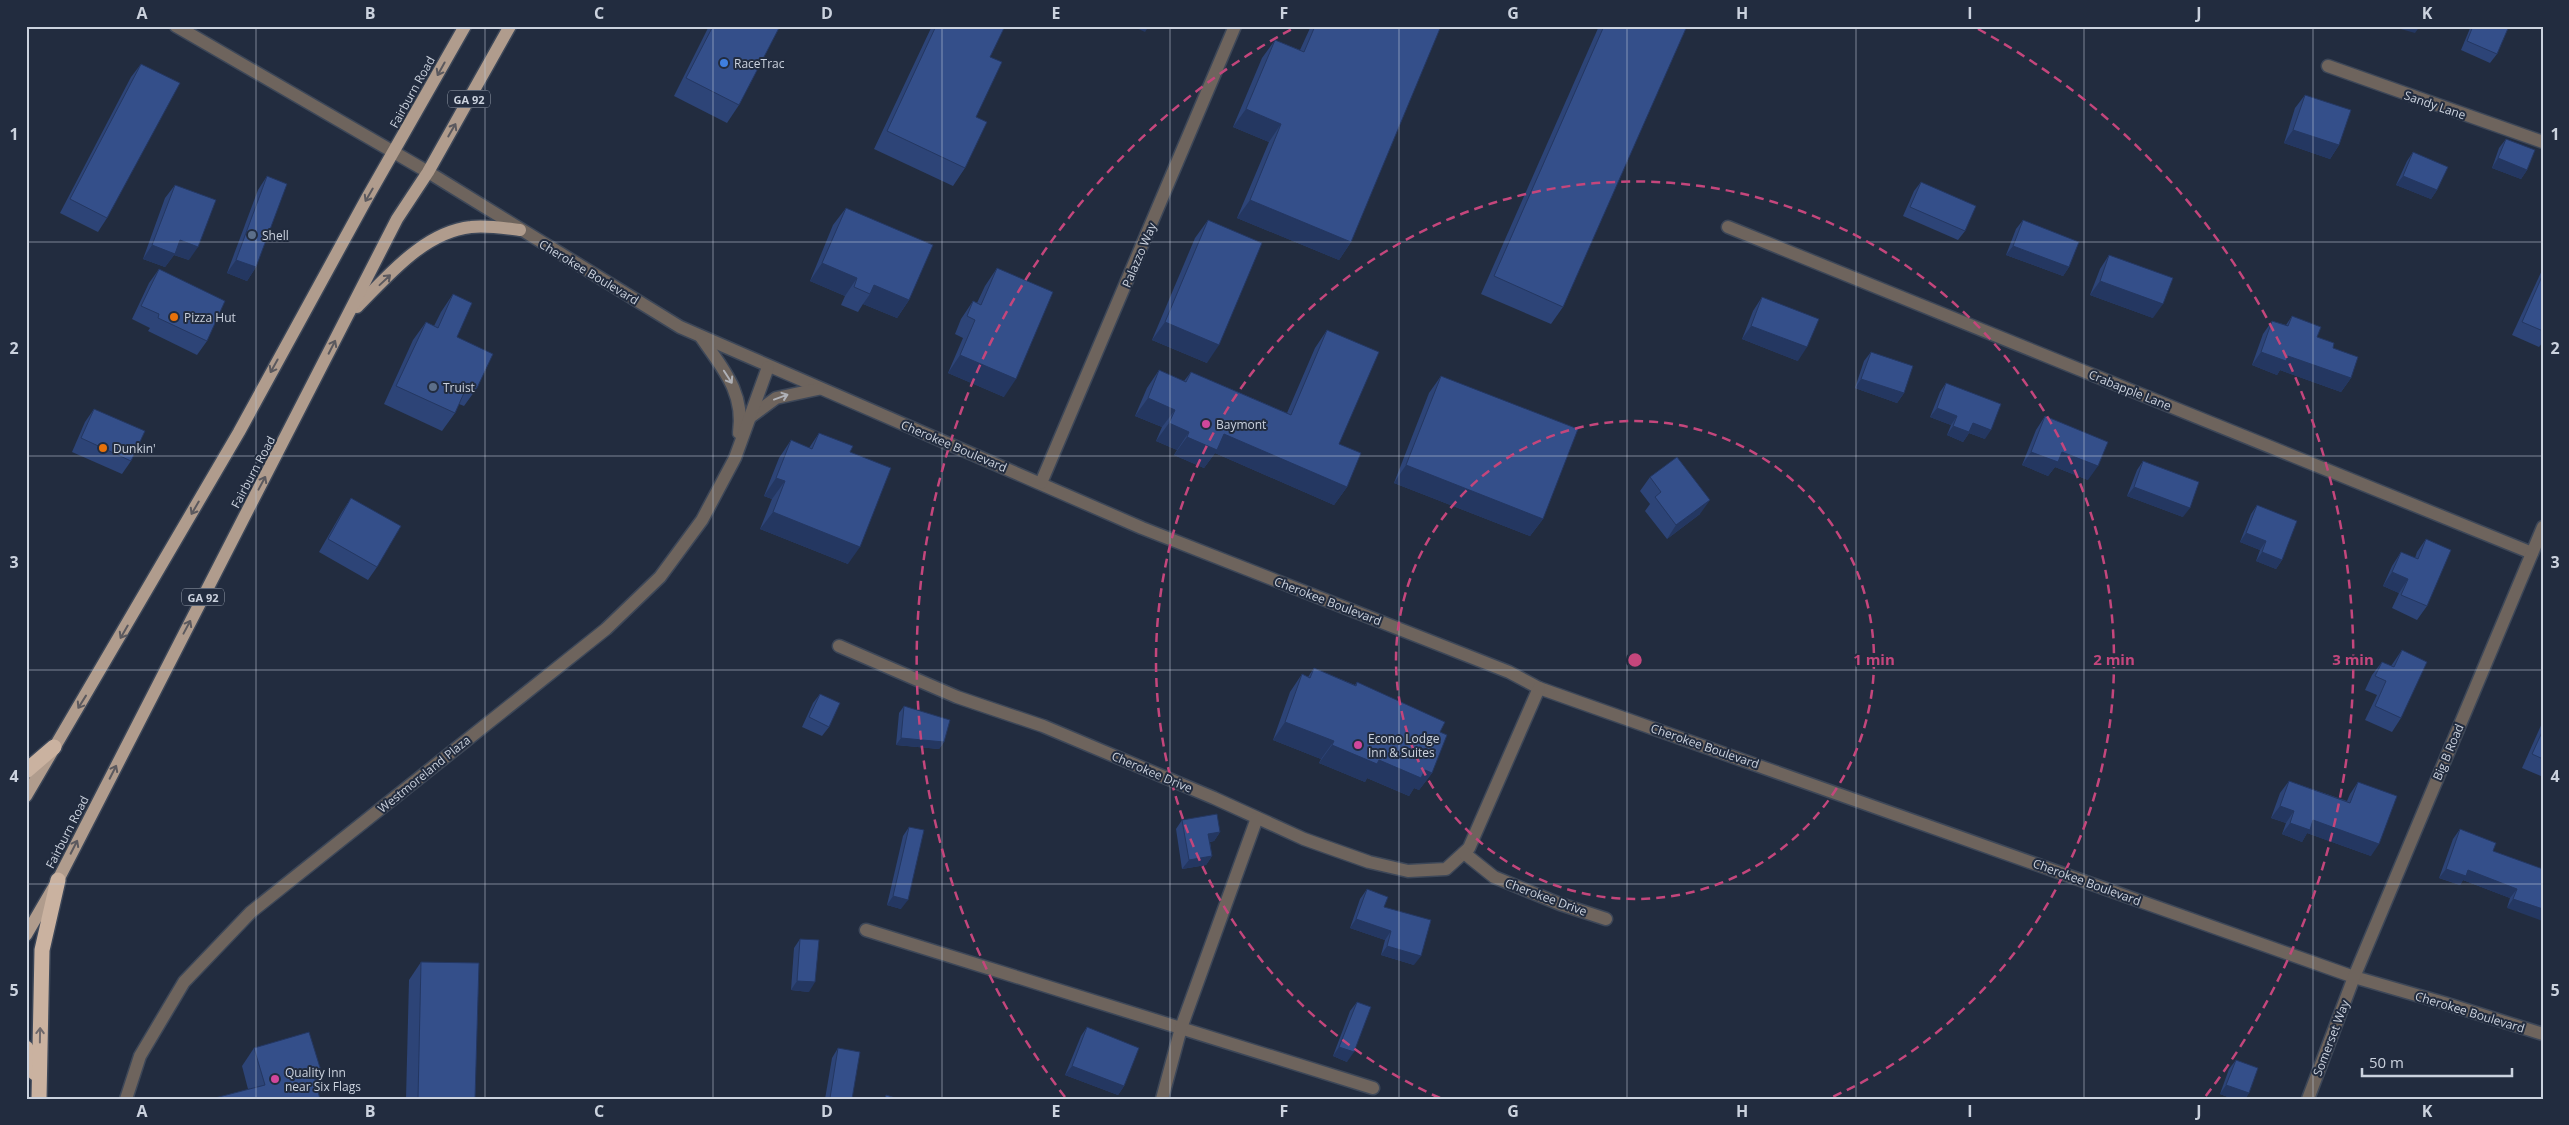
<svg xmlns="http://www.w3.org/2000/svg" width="2569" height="1125" font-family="'Open Sans',sans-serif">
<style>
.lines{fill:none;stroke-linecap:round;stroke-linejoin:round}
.minor-casing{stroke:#3d4758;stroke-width:15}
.major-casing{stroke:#3d4758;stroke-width:15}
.highway-casing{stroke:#3d4758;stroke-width:18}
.minor{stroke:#6e645d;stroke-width:12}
.major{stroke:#b09c8d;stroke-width:12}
.highway{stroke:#cab2a0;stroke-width:15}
.wall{fill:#2d4477}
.shaded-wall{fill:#243761}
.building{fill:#344f8a;stroke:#243761}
.oneway{stroke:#5b595e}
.oneway2{stroke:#afb1b7}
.oneway3{stroke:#6e686b}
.grid{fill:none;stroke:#cbd2de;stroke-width:1;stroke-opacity:0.55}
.ring{fill:none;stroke:#c4467c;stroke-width:2.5;stroke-dasharray:9 6}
.shop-dot{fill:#3f7fe0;stroke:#222c3f;stroke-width:2}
.service-dot{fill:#5c6f8a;stroke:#222c3f;stroke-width:2}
.food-dot{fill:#e8710a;stroke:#222c3f;stroke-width:2}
.hotel-dot{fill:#d1479c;stroke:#222c3f;stroke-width:2}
.labels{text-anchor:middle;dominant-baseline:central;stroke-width:4;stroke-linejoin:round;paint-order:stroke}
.shield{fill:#222c3f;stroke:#98a0ae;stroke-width:1}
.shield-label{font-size:11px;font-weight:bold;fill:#cbd2de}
.poi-label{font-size:12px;fill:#cbd2de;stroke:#222c3f;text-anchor:start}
.street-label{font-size:12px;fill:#cbd2de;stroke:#222c3f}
.centre{fill:#c4467c;stroke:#222c3f;stroke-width:2.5}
.ring-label{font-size:15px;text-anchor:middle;font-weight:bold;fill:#c4467c;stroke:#222c3f;stroke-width:4;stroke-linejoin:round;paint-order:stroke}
.neatline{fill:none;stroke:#cbd2de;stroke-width:2}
.grid-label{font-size:16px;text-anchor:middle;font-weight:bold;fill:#cbd2de}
</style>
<rect width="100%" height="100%" fill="#222c3f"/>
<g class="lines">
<defs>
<g id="minor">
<polyline points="176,26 428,172 680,327 1142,528 1509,672 1539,688 2354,977 2444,1003 2543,1034"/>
<polyline points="2328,66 2543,142"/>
<polyline points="1728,227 2532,553"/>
<path d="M701,337c21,31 44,55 38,96"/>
<polyline points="749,418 776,398 818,389"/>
<polyline points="1041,483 1235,26"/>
<polyline points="839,646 957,697 1043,726 1214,798 1304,839 1369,862 1408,871 1446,869 1469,848 1539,688"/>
<polyline points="1464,853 1494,877 1560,904 1606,919"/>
<polyline points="866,930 1373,1088"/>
<polyline points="126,1099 140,1056 184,982 251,912 606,629 660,577 702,520 735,458 768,367"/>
<polyline points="1162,1099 1181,1028 1257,818"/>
<polyline points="2308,1099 2354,977 2543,527"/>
</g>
<g id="major">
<path d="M357,307c31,-31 67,-75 114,-80 15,-2 33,1 49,3"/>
<polyline points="26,796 239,432 367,198 465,26"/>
<polyline points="26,935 58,880 397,219 428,172 510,26"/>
</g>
<g id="highway">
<polyline points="26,771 54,747"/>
<polyline points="26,1048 35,1073"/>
<polyline points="39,1099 42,950 58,880"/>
</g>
</defs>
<use href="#minor" class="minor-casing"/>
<use href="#major" class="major-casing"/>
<use href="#highway" class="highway-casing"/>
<use href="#minor" class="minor"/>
<use href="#major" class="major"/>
<use href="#highway" class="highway"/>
</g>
<g class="wall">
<polygon points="709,26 780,26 739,105 727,123 674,96"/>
<polygon points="932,26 1005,26 990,57 976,117 965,168 953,186 874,149"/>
<polygon points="1311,26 1441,26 1351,242 1339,260 1237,218 1269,142 1233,127 1262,58 1275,40 1300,50"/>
<polygon points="1599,26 1687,26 1563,307 1551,324 1481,294"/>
<polygon points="2471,26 2509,26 2497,54 2490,63 2461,50"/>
<polygon points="141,64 107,218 98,232 60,213 131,77"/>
<polygon points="2305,95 2339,145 2330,159 2284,143 2295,108"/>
<polygon points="2506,139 2527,170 2521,179 2492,168 2499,148"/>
<polygon points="2413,152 2437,190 2431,199 2396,185 2407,161"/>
<polygon points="267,176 256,267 247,281 227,273 258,190"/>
<polygon points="1921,182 1965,231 1958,240 1903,216 1914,191"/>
<polygon points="175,185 189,260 174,255 165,267 143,259 165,198"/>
<polygon points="846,208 909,300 897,318 863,304 858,312 841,305 845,296 810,281 833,225"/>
<polygon points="1208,220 1207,363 1152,340 1195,238"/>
<polygon points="2023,220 2069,267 2063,276 2006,255 2016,229"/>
<polygon points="2109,255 2153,318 2090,295 2100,269"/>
<polygon points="997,268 1004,397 948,373 963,338 955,334 961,319 973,301 977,303 985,286"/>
<polygon points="2543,268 2543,342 2539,347 2512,335"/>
<polygon points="159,269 207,341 197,355 148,331 150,328 132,319 149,283"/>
<polygon points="453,294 457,337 477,388 464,406 459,404 455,413 442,431 384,404 413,340 426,322 434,326 441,312"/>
<polygon points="1762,297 1798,361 1742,339 1753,311"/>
<polygon points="2292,316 2317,337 2333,348 2351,378 2341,392 2280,370 2277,375 2252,365 2263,334 2272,321 2286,325"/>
<polygon points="1327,330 1339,444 1347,487 1334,505 1215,453 1204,468 1174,455 1177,450 1156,441 1162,427 1135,416 1147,388 1159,370 1184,381 1191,372 1287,413 1315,348"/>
<polygon points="1871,352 1904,393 1897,403 1855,388 1864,361"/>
<polygon points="1441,376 1543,519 1530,536 1394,483 1429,393"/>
<polygon points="1946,383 1985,439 1969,433 1963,442 1947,435 1951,425 1930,417 1940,392"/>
<polygon points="94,409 131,461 122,474 72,452 85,422"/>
<polygon points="2045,416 2088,480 2055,467 2048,476 2022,465 2036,430"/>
<polygon points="819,433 850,452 848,564 760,529 772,499 764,496 779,458 791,440 809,448"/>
<polygon points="2143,461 2183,517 2127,496 2137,470"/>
<polygon points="1650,477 1700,514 1667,539 1645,511 1650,504 1640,491"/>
<polygon points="351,498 377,567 368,580 319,552 342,512"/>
<polygon points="2257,505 2282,560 2276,569 2256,561 2260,550 2240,542 2251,514"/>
<polygon points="2426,539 2427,606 2417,620 2392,608 2399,593 2383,586 2392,566 2401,552 2415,558 2417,552"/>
<polygon points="2402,650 2401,718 2392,732 2365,720 2377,695 2365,690 2372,675 2382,662 2391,666"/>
<polygon points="1314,668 1355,685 1357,682 1440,732 1432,773 1419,790 1414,788 1409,796 1367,778 1365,782 1319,763 1321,759 1273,740 1290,692 1302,674 1308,677"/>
<polygon points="820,694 829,727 822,736 802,727 813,703"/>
<polygon points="904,706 944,742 939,749 896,745 899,713"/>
<polygon points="2543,721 2543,777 2522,768"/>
<polygon points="2289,781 2347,801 2350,794 2358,782 2371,856 2307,833 2302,842 2282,834 2286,823 2271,818 2280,793"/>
<polygon points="1182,820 1220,832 1214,841 1210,842 1212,856 1206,865 1182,869 1176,829"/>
<polygon points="909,827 901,909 887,905 903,836"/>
<polygon points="2460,829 2493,851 2543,869 2507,908 2510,898 2463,880 2460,885 2439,878 2453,839"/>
<polygon points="1367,889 1384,907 1414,965 1381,955 1385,940 1350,928 1360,899"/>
<polygon points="800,939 809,992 791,990 794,948"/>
<polygon points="421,962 475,1099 406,1099 409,980"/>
<polygon points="1357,1002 1347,1062 1333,1056 1350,1011"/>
<polygon points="1087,1027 1124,1086 1118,1095 1065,1075 1081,1036"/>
<polygon points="254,1048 322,1074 316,1083 248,1089 242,1066"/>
<polygon points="838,1048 852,1099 825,1099 832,1058"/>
<polygon points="2236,1060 2249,1093 2245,1099 2233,1099 2220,1094 2229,1069"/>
</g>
<g class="shaded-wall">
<polygon points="1132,26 1149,26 1145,32"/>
<polygon points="2390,26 2420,26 2415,33"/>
<polygon points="1246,109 1281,124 1269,142 1233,127"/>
<polygon points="2293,130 2339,145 2330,159 2284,143"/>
<polygon points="2498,158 2527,170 2521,179 2492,168"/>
<polygon points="2403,176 2437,190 2431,199 2396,185"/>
<polygon points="1250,200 1351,242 1339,260 1237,218"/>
<polygon points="180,240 198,247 189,260 174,255 165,267 143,259 152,245"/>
<polygon points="2013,246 2069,267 2063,276 2006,255"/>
<polygon points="236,260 256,267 247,281 227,273"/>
<polygon points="822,263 857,278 845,296 810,281"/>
<polygon points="2100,281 2163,304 2153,318 2090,295"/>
<polygon points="874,285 909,300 897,318 863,304 870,294"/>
<polygon points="1165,322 1219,345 1207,363 1152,340"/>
<polygon points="1751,326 1807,347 1798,361 1742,339"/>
<polygon points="2261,352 2288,356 2351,378 2341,392 2280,370 2277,375 2252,365"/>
<polygon points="960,355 1016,379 1004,397 948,373"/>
<polygon points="1861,379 1904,393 1897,403 1855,388"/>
<polygon points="1148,398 1175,410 1162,427 1135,416"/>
<polygon points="1937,408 1957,416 1951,425 1930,417"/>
<polygon points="1169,423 1189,432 1177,450 1156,441"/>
<polygon points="1973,423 1991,430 1985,439 1969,433 1963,442 1947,435 1953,426"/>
<polygon points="1224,434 1347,487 1334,505 1215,453 1204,468 1174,455 1187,437"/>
<polygon points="2031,452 2062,452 2098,466 2088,480 2055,467 2048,476 2022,465"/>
<polygon points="1406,465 1543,519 1530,536 1394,483"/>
<polygon points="776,478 785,481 772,499 764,496"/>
<polygon points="2134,487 2190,508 2183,517 2127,496"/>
<polygon points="1710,500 1700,514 1667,539 1676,525"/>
<polygon points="773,512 860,547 848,564 760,529"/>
<polygon points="2246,533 2266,541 2260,550 2240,542"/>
<polygon points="2262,552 2282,560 2276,569 2256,561"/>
<polygon points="2392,572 2408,579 2399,593 2383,586"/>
<polygon points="1285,722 1334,741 1321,759 1273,740"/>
<polygon points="901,738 944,742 939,749 896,745"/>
<polygon points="1332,745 1379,760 1425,770 1432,773 1419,790 1414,788 1409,796 1367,778 1365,782 1319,763"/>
<polygon points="2280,806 2294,811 2286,823 2271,818"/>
<polygon points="2313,820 2379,844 2371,856 2307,833 2302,842 2282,834 2290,823"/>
<polygon points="1220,832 1214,841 1202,843 1208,834"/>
<polygon points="1212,856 1206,865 1182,869 1189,860"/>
<polygon points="2446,869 2468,870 2517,889 2510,898 2463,880 2460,885 2439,878"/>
<polygon points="893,896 908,900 901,909 887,905"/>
<polygon points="2513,899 2543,909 2543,921 2507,908"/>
<polygon points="1356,919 1391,931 1385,940 1350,928"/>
<polygon points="1387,946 1421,956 1414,965 1381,955"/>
<polygon points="797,981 815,982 809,992 791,990"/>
<polygon points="1339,1047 1354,1052 1347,1062 1333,1056"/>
<polygon points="1072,1066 1124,1086 1118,1095 1065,1075"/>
<polygon points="322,1074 309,1092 314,1076"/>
<polygon points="2226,1085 2249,1093 2245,1099 2233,1099 2220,1094"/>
</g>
<g class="building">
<polygon points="713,26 780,26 739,105 686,78"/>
<polygon points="936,26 1005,26 990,57 1002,62 976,117 987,122 965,168 887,131"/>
<polygon points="1315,26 1441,26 1351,242 1250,200 1281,124 1246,109 1275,40 1304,52"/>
<polygon points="1604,26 1687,26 1563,307 1494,276"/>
<polygon points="2473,26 2509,26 2497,54 2467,41"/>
<polygon points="141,64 180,83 107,218 70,199"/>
<polygon points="2305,95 2351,110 2339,145 2293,130"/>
<polygon points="2506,139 2535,150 2527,170 2498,158"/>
<polygon points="2413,152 2448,167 2437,190 2403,176"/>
<polygon points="267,176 287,184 256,267 236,260"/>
<polygon points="1921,182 1976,206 1965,231 1910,207"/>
<polygon points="175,185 216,200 198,247 180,240 175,254 152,245"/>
<polygon points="846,208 933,245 909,300 874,285 870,294 854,287 857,278 822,263"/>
<polygon points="1208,220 1262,243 1219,345 1165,322"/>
<polygon points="2023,220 2079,242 2069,267 2013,246"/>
<polygon points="2109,255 2173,278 2163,304 2100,281"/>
<polygon points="997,268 1053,292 1016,379 960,355 975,320 967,316 973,301 981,305"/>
<polygon points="159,269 225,301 207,341 158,318 159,314 141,306"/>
<polygon points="2543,274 2543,331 2522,322"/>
<polygon points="453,294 472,303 457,337 493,354 477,388 468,384 455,413 396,386 426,322 438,328"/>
<polygon points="1762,297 1819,319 1807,347 1751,326"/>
<polygon points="2292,316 2321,327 2317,337 2334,343 2333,348 2358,357 2351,378 2288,356 2286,361 2261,352 2272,321 2288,326"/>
<polygon points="1327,330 1379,352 1339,444 1361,453 1347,487 1224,434 1217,450 1187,437 1189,432 1169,423 1175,410 1148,398 1159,370 1186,382 1191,372 1291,415"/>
<polygon points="1871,352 1913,366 1904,393 1861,379"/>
<polygon points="1441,376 1578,429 1543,519 1406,465"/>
<polygon points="1946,383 2001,404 1991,430 1973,423 1969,432 1953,426 1957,416 1937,408"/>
<polygon points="94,409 145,431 131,461 81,438"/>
<polygon points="2045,416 2108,442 2098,466 2062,452 2058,462 2031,452"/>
<polygon points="819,433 853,446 850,452 891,468 860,547 773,512 785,481 776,478 791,440 812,449"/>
<polygon points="1677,457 1710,500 1676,525 1655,497 1661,492 1650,477"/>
<polygon points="2143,461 2199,482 2190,508 2134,487"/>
<polygon points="351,498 401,526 377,567 328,539"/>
<polygon points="2257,505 2297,521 2282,560 2262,552 2266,541 2246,533"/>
<polygon points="2426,539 2451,550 2427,606 2401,595 2408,579 2392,572 2401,552 2418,559"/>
<polygon points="2402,650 2427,662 2401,718 2375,706 2386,681 2375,676 2382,662 2394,667"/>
<polygon points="1314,668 1356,686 1357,682 1445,722 1440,732 1447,735 1432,773 1425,770 1421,778 1379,760 1377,764 1332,745 1334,741 1285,722 1302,674 1310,678"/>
<polygon points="820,694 840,703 829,727 809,717"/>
<polygon points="904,706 950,720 944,742 901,738"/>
<polygon points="2543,730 2543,759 2532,754"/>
<polygon points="2289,781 2350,803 2358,782 2397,796 2379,844 2313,820 2310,830 2290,823 2294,811 2280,806"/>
<polygon points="1217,814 1220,832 1208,834 1212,856 1189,860 1182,820"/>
<polygon points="909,827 924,830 908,900 893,896"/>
<polygon points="2460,829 2496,843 2493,851 2543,869 2543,909 2513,899 2517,889 2468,870 2466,876 2446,869"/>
<polygon points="1367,889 1388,897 1384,907 1431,920 1421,956 1387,946 1391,931 1356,919"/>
<polygon points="800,939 819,940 815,982 797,981"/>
<polygon points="421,962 479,963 475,1099 418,1099"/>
<polygon points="1357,1002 1371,1007 1354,1052 1339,1047"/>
<polygon points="1087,1027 1139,1048 1124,1086 1072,1066"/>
<polygon points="309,1032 322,1074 314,1076 320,1099 211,1099 265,1085 254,1048"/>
<polygon points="838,1048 860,1052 852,1099 835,1099 830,1098"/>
<polygon points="2236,1060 2258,1068 2249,1093 2226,1085"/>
<polygon points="886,1095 898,1099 885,1099"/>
</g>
<defs><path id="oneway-shaft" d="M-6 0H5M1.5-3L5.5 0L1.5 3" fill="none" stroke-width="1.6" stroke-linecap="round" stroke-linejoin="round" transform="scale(1.25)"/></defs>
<g class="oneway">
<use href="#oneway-shaft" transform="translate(441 69) rotate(119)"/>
<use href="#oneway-shaft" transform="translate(452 130) rotate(-60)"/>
<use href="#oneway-shaft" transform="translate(369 195) rotate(120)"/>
<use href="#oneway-shaft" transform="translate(385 280) rotate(-43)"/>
<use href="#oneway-shaft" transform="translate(332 347) rotate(-63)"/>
<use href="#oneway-shaft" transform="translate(274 366) rotate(119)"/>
<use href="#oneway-shaft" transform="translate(262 483) rotate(-62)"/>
<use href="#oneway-shaft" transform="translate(195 508) rotate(120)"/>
<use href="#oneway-shaft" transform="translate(187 627) rotate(-62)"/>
<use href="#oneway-shaft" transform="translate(124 632) rotate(120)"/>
<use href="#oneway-shaft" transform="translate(82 702) rotate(122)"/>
<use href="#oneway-shaft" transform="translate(113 772) rotate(-63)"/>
<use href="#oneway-shaft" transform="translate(74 847) rotate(-63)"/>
</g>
<g class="oneway2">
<use href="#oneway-shaft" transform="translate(728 377) rotate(57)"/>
<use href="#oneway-shaft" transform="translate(781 397) rotate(-20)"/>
</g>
<use class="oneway3" href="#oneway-shaft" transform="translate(40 1035) rotate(-89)"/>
<path class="grid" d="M256,26v1073M485,26v1073M713,26v1073M942,26v1073M1170,26v1073M1399,26v1073M1627,26v1073M1856,26v1073M2084,26v1073M2313,26v1073M26,242h2517M26,456h2517M26,670h2517M26,884h2517"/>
<g class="ring">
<circle cx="1635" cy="660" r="239"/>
<path d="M1440 1098A479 479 0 1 1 1830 1098"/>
<path d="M1065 1097A718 718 0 0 1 1292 29M1978 29A718 718 0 0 1 2205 1097"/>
</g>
<circle class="shop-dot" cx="724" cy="63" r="5"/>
<g class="service-dot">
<circle cx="252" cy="235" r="5"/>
<circle cx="433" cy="387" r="5"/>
</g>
<g class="food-dot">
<circle cx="174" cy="317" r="5"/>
<circle cx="103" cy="448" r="5"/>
</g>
<g class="hotel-dot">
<circle cx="1206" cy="424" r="5"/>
<circle cx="1358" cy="745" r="5"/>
<circle cx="275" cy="1079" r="5"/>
</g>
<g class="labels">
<g class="shield">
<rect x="448" y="90.5" width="42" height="17" rx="4"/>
<rect x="182" y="588.5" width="42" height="17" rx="4"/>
</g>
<g class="shield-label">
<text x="469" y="99">GA 92</text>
<text x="203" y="597">GA 92</text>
</g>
<g class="poi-label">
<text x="734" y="63">RaceTrac</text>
<text x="262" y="235">Shell</text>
<text x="184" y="317">Pizza Hut</text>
<text x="443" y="387">Truist</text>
<text x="1216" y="424">Baymont</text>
<text x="113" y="448">Dunkin'</text>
<text x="1368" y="738">Econo Lodge<tspan x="1368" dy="14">Inn &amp; Suites</tspan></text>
<text x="285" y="1072">Quality Inn<tspan x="285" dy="14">near Six Flags</tspan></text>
</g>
<g class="street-label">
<text transform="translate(412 92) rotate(-61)">Fairburn Road</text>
<text transform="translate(2435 105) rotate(19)">Sandy Lane</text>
<text transform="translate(1139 255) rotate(-67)">Palazzo Way</text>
<text transform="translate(589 272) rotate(31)">Cherokee Boulevard</text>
<text transform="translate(2130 390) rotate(22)">Crabapple Lane</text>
<text transform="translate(954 446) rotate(23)">Cherokee Boulevard</text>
<text transform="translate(253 472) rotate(-62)">Fairburn Road</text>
<text transform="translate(1328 601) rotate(21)">Cherokee Boulevard</text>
<text transform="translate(1705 746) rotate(19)">Cherokee Boulevard</text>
<text transform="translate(2448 752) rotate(-67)">Big B Road</text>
<text transform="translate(1152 772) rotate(23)">Cherokee Drive</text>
<text transform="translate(424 774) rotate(-39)">Westmoreland Plaza</text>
<text transform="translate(67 832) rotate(-63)">Fairburn Road</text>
<text transform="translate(2087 882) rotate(20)">Cherokee Boulevard</text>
<text transform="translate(1546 897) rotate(20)">Cherokee Drive</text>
<text transform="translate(2470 1012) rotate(17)">Cherokee Boulevard</text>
<text transform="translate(2331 1038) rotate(-69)">Somerset Way</text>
</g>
</g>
<circle cx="1635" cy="660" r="8" class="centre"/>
<g class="ring-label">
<text x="1874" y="665">1 min</text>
<text x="2114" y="665">2 min</text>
<text x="2353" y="665">3 min</text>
</g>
<rect width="2569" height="1125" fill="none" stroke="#222c3f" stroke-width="55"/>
<path d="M2362 1068v8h150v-8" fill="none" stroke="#cbd2de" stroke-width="2.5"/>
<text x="2369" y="1068" font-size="15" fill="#cbd2de" stroke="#222c3f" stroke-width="4" paint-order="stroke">50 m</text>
<rect x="28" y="28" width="2514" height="1070" class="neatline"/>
<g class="grid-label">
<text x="142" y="19">A</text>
<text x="370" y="19">B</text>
<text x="599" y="19">C</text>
<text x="827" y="19">D</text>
<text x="1056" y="19">E</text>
<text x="1284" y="19">F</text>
<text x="1513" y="19">G</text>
<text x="1742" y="19">H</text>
<text x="1970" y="19">I</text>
<text x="2199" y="19">J</text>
<text x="2427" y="19">K</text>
<text x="14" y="140">1</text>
<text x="2555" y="140">1</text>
<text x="14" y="354">2</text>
<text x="2555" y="354">2</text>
<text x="14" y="568">3</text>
<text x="2555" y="568">3</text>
<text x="14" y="782">4</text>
<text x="2555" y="782">4</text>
<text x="14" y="996">5</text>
<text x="2555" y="996">5</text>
<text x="142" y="1117">A</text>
<text x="370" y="1117">B</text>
<text x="599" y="1117">C</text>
<text x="827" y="1117">D</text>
<text x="1056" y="1117">E</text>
<text x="1284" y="1117">F</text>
<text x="1513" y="1117">G</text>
<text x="1742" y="1117">H</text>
<text x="1970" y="1117">I</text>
<text x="2199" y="1117">J</text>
<text x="2427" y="1117">K</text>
</g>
</svg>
